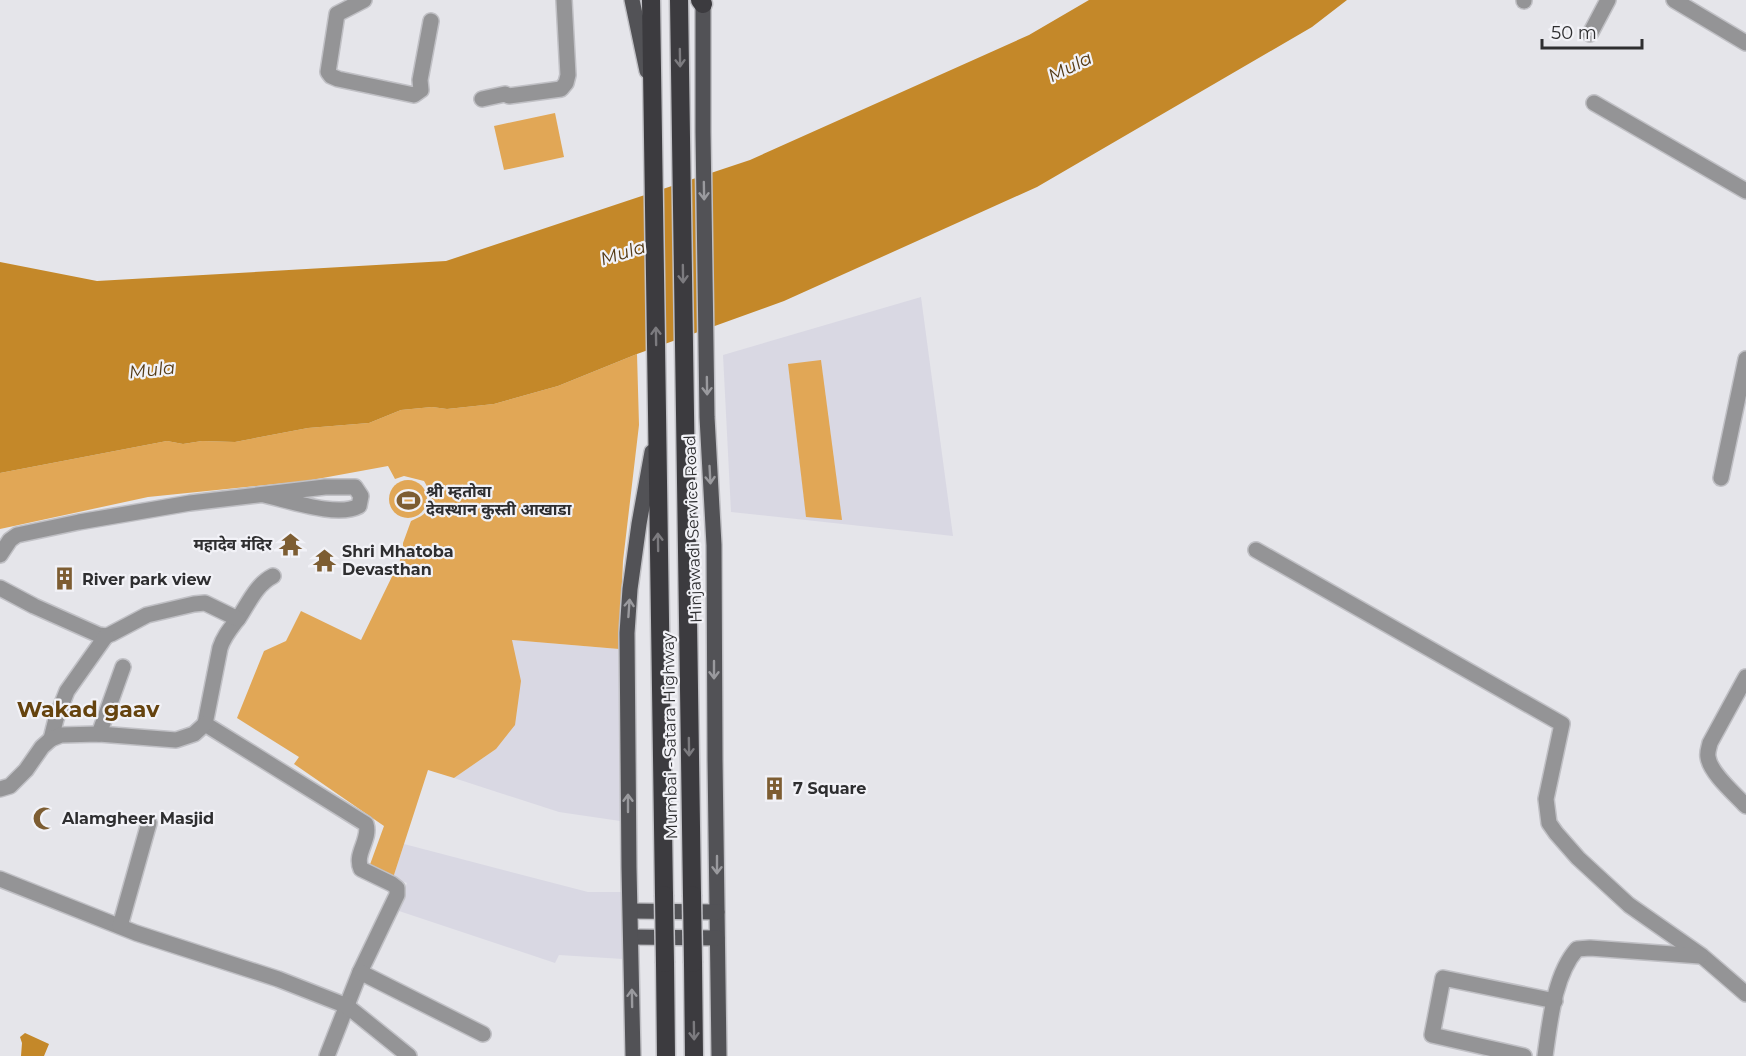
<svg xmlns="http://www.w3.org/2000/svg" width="1746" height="1056" font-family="Montserrat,'Noto Sans Devanagari',sans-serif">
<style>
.built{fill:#d9d8e3}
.green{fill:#e1a756}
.water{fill:#c48829}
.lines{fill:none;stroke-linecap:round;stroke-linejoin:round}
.minor-casing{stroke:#c0c0c5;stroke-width:18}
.major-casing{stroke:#c0c0c5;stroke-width:18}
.highway-casing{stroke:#c0c0c5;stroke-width:21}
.minor{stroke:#949496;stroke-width:15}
.major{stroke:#525256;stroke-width:15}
.highway{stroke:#3c3b3f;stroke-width:18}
.highway-bridge-casing{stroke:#c0c0c5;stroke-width:21;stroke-linecap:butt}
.highway-bridge{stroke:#3c3b3f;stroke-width:18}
.oneway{stroke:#7c7b7f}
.oneway2{stroke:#9a9a9e}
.labels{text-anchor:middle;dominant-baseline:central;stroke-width:4.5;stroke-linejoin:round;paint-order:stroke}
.poi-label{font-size:16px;font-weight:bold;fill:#2e2e30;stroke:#f2f2f7;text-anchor:start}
.street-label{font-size:16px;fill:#2e2e30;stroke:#f2f2f7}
.water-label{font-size:18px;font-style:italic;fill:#553b16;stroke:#f2f2f7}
.district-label{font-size:22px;font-weight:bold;fill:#65430e;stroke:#f2f2f7}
</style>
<rect width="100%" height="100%" fill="#e5e5ea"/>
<g class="built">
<polygon points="921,297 953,536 731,512 723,355"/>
<polygon points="512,640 619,649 620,821 559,812 454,778 496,749"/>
<polygon points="404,844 588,892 623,892 623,959 559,955 555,963 396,910 407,883 393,878"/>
</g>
<g class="green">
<polygon points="555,113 564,157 504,170 494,126"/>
<path d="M637,354l2,71 -16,136 -4,88 -107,-9 9,41 -6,44 -19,24 -42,29 -26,-8 -35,108 -25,-8 16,-44 -90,-62 5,-7 -62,-39 27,-67 22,-10 15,-30 60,29 42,-86v-11l8,-22c16,-7 17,-9 21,-26l-8,-14 -20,-5 -9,3 -7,-13 -82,15 -158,16 -148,32v-56l167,-32 16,3 19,-3 33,1 73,-14 61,-5 32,-13 31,-3 15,2 47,-5 64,-18z"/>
<polygon points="821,360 842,520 806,517 788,364"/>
<circle cx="408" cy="499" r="19"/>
</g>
<g class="water">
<polygon points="1089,0 1347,0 1312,27 1037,187 784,301 637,354 558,386 494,404 447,409 432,407 401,410 369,423 308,428 235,442 202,441 183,444 167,441 0,473 0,262 97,281 446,261 750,160 1029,35"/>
<polygon points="25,1033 49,1044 44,1056 21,1056 22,1043 20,1037"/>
</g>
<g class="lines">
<defs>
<g id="minor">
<polyline points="364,0 337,14 328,72 331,76 338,79 414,95 421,90 420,80 431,21"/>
<polyline points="1674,0 1746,43"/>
<polyline points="1524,1 1524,0"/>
<polyline points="1590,34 1608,0"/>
<polyline points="482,99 505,94 509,96 561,89 566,83 568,75 564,0"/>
<polyline points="1594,103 1746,191"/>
<polyline points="1721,478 1746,359"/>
<polyline points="1256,550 1562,724 1546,799 1549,823 1556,833 1578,858 1629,905 1702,956 1746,994"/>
<path d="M0,555l10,-15 7,-5 62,-13 111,-19 135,-16h30l6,9 -2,10c-22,12 -71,-6 -95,-11"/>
<path d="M273,576c-16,8 -24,26 -33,40 -8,11 -16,19 -20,32l-15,76 161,100c5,15 -12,30 -5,45l31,15 5,4v7l-37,77 -33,84"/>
<polyline points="0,588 34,606 99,635 106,636 111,634 147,615 194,604 205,603 238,619"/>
<path d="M1746,677l-36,66c-1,5 -3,9 -2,14 2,16 27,37 38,49"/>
<polyline points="99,734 123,667"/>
<polyline points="51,739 56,719 67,691 106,636"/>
<polyline points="0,789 10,786 26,770 42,747 51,739 61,735 99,734 176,740 194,734 205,724"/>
<polyline points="0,879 136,933 278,979 347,1006 409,1056"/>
<polyline points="120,926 149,823"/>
<polyline points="360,972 483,1034"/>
<polyline points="1524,1056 1432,1035 1443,978 1555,1001"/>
<path d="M1545,1056c5,-34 9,-81 32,-107l13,-1 110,8"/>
</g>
<g id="major">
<polyline points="632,0 647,71"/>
<polyline points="703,0 703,132 707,417 714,545 715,759 719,1056"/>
<polyline points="631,911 717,912"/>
<polyline points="631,937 717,938"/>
<polyline points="633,1056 629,868 627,633 630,589 639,524 652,452"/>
</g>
<g id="highway">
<polyline points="651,0 664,895"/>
<polyline points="679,0 692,895"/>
<polyline points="700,0 703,4"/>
<polyline points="665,963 666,1056"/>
<polyline points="693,963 694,1056"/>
</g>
</defs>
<use href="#minor" class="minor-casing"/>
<use href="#major" class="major-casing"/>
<use href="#highway" class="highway-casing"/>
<use href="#minor" class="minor"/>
<use href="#major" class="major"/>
<use href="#highway" class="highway"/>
<defs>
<g id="highway-bridge">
<polyline points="664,895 665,963"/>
<polyline points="692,895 693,963"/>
</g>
</defs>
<use href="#highway-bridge" class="highway-bridge-casing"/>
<use href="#highway-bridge" class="highway-bridge"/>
</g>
<defs><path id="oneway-shaft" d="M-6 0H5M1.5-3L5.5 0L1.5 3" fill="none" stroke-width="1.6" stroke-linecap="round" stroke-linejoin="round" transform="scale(1.5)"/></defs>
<g class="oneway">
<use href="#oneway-shaft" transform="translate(680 58) rotate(89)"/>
<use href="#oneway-shaft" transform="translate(683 274) rotate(89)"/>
<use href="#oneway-shaft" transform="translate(656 336) rotate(-91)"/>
<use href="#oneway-shaft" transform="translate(658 542) rotate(-91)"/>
<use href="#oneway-shaft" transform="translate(689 747) rotate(89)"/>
<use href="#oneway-shaft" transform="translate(694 1031) rotate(89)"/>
</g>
<g class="oneway2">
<use href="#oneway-shaft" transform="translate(704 191) rotate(89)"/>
<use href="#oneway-shaft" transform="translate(707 386) rotate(89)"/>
<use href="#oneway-shaft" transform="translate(710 475) rotate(87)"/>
<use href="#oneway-shaft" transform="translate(629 608) rotate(-86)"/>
<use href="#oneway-shaft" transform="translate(714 670) rotate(90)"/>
<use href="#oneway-shaft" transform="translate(628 803) rotate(-90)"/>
<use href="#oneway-shaft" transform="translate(717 865) rotate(90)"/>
<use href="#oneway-shaft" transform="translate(632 998) rotate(-91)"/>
</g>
<defs>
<symbol id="stadium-bare" viewBox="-9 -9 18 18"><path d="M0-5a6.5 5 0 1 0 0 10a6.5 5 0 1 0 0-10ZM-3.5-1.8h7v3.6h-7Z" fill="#7d5d32" stroke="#f2f2f7" stroke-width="2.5" paint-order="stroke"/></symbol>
<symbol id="temple-bare" viewBox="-9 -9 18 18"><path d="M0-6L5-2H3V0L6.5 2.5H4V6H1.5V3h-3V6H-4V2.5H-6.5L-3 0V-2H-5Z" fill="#7d5d32" stroke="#f2f2f7" stroke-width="2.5" paint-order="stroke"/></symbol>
<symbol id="building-bare" viewBox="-9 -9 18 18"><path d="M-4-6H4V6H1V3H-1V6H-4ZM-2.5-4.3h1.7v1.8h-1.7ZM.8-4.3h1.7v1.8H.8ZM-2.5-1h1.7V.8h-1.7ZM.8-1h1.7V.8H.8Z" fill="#7d5d32" stroke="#f2f2f7" stroke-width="2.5" paint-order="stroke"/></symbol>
<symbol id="mosque-bare" viewBox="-9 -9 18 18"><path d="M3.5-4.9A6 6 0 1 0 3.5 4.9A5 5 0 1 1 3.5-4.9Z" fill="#7d5d32" stroke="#f2f2f7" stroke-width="2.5" paint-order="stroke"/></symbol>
</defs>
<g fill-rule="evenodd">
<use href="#stadium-bare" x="392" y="484" width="33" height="33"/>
<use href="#temple-bare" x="274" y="528" width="33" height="33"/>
<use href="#temple-bare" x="308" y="544" width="33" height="33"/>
<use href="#building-bare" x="48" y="562" width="33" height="33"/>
<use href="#building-bare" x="758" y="772" width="33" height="33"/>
<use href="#mosque-bare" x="28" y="802" width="33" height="33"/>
</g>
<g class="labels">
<g class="poi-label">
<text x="426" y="491">श्री म्हतोबा<tspan x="426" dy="18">देवस्थान कुस्ती आखाडा</tspan></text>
<text x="272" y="544" text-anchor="end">महादेव मंदिर</text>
<text x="342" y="551">Shri Mhatoba<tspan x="342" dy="18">Devasthan</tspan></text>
<text x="82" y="579">River park view</text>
<text x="793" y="788">7 Square</text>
<text x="62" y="818">Alamgheer Masjid</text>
</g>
<g class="street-label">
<text transform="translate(693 529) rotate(-92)">Hinjawadi Service Road</text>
<text transform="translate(670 736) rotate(-91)">Mumbai - Satara Highway</text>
</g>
<g class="water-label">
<text transform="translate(1070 67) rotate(-26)">Mula</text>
<text transform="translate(623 253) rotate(-17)">Mula</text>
<text transform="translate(152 370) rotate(-6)">Mula</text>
</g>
<g class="district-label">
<text x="88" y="709">Wakad gaav</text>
</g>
</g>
<path d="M1542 39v9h100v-9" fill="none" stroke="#2e2e30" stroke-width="3"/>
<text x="1551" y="39" font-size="18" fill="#2e2e30" stroke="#f2f2f7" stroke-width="4.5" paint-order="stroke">50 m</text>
</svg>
